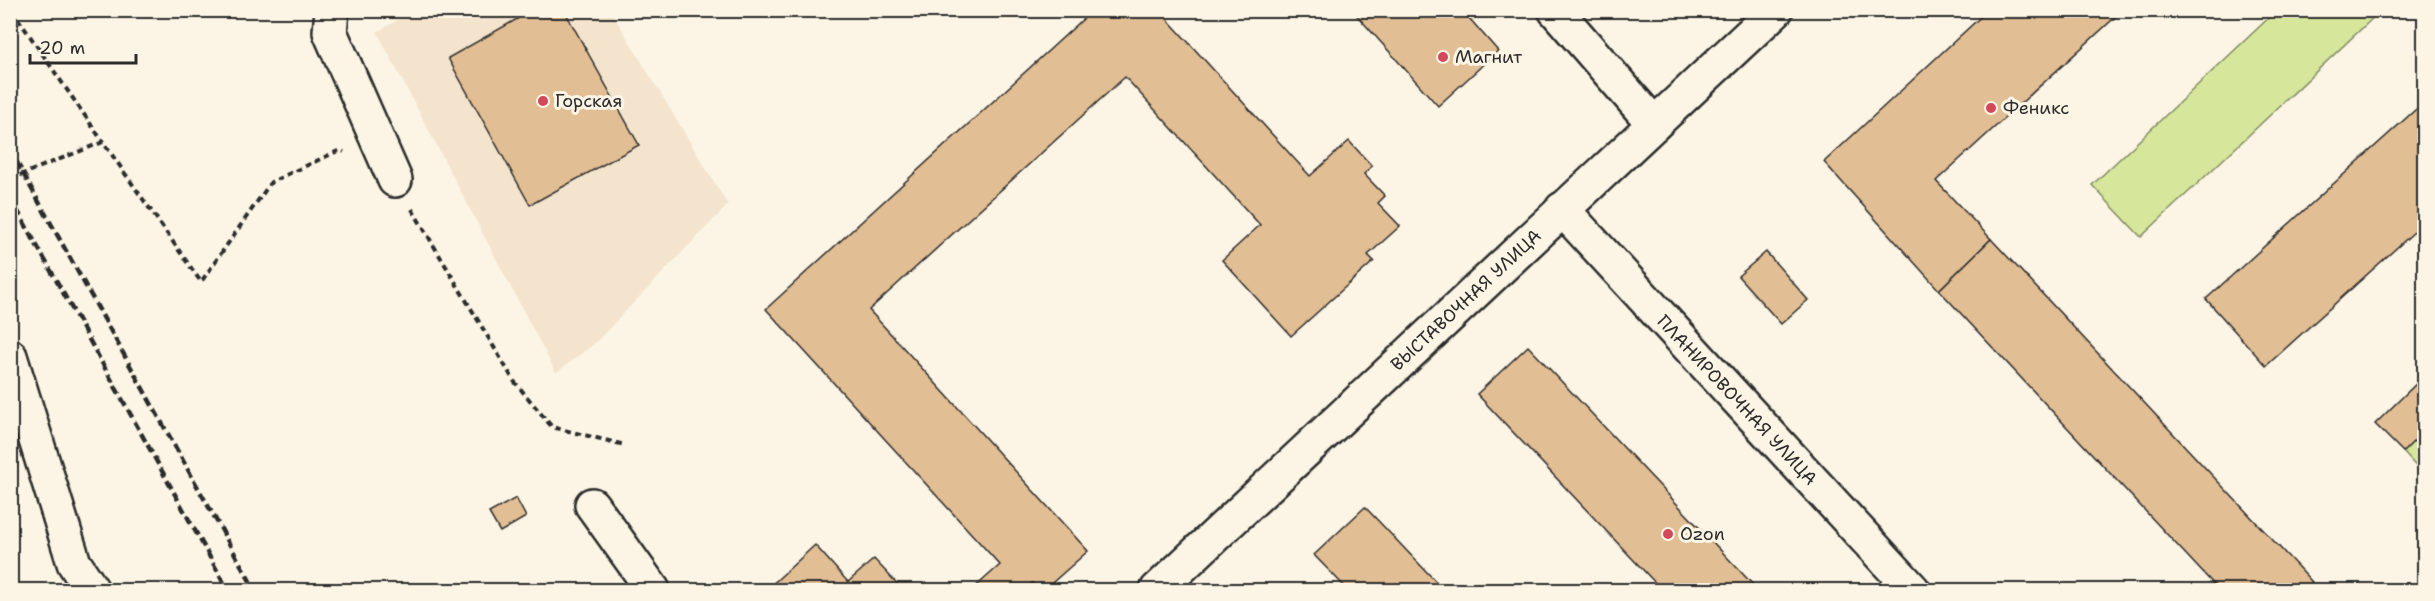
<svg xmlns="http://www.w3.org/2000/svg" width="2435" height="601" font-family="'Shantell Sans',sans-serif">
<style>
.built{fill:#f4e4cd}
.green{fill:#d6e79b;stroke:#808963;stroke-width:1.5}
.building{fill:#e2be94;stroke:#2b2b2b;stroke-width:1.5}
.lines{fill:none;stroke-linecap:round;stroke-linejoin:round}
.street-casing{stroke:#2b2b2b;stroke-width:38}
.secondary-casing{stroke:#2b2b2b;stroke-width:38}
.path{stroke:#2b2b2b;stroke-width:4;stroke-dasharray:6 4.5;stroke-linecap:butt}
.street{stroke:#fcf5e5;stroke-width:33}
.secondary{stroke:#fcf5e5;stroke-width:33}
.rail{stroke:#2b2b2b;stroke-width:4.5;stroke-dasharray:9 4.5;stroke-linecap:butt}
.poi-dot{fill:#d1495b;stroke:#fcf5e5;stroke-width:2}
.labels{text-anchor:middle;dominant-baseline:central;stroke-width:6;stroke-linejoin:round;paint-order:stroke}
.poi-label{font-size:18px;fill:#2b2b2b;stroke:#fcf5e5;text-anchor:start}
.street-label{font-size:18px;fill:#2b2b2b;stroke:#fcf5e5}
</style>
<rect width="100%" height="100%" fill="#fcf5e5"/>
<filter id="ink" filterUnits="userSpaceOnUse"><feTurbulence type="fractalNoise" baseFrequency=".0167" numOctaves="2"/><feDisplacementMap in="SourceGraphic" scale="12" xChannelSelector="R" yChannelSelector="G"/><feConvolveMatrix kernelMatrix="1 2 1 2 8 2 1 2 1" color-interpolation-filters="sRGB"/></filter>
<g filter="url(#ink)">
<polygon class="built" points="413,11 611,11 728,205 594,344 556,373 377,32"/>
<g class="green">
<polygon points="2374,11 2377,14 2141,237 2092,185 2276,11"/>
<polygon points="2424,431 2424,475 2403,452"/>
</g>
<g class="building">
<polygon points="533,10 564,10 639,145 530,205 448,58"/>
<polygon points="1093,10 1159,10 1310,176 1349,141 1372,166 1364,174 1385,196 1378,203 1400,226 1368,255 1374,261 1291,336 1222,260 1260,225 1125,77 869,310 1088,551 1044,590 1039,590 1032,583 1024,590 972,590 1000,565 766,309"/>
<polygon points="1352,10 1462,10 1498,51 1438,106"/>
<polygon points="1988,10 2123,10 1936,181 1991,239 1939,290 1824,162"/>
<polygon points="2424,102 2424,223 2266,366 2206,299"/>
<polygon points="1991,239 2312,582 2303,590 2219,590 1939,290"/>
<polygon points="1766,252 1808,300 1781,324 1738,276"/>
<polygon points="1528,346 1758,590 1662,590 1477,394"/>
<polygon points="2422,378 2424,381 2424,431 2403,452 2375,424"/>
<polygon points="516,498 526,517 500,532 489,513"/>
<polygon points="1365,507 1444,590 1348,590 1314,555"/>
<polygon points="815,545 848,582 874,559 903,590 766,590"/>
</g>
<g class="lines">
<defs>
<g id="street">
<polyline points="332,10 330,32 395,180"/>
<polyline points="1555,10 1654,124"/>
<polyline points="1562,209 1913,590"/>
<polyline points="10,356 74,563 92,590"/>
<polyline points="592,505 653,590"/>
</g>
<polyline id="secondary" points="1157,590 1776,10"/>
</defs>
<use href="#street" class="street-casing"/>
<use href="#secondary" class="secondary-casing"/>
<g class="path">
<polyline points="12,10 103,142"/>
<polyline points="10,179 103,142 201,282 271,182 340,150 344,152"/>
<polyline points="412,209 514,381 552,427 625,445"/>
</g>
<use href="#street" class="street"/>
<use href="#secondary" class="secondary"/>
<g class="rail">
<polyline points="10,150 255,590"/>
<polyline points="10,197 228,590"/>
</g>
</g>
</g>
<g class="poi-dot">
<circle cx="1443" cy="57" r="6"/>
<circle cx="543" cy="101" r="6"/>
<circle cx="1991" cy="108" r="6"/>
<circle cx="1668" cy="534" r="6"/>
</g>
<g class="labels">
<g class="poi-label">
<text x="1455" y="57">Магнит</text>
<text x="555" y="101">Горская</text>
<text x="2003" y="108">Феникс</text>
<text x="1680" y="534">Ozon</text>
</g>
<g class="street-label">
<text transform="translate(1466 300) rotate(-43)">ВЫСТАВОЧНАЯ УЛИЦА</text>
<text transform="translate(1737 400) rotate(47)">ПЛАНИРОВОЧНАЯ УЛИЦА</text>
</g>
</g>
<rect width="2435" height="601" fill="none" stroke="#fcf5e5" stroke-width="36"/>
<rect x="18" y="18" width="2399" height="565" fill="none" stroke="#2b2b2b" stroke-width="2" filter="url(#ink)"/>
<path d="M30 54v9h106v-9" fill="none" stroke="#2b2b2b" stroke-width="3"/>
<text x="39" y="54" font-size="18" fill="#2b2b2b" stroke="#fcf5e5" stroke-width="4.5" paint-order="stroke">20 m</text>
</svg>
